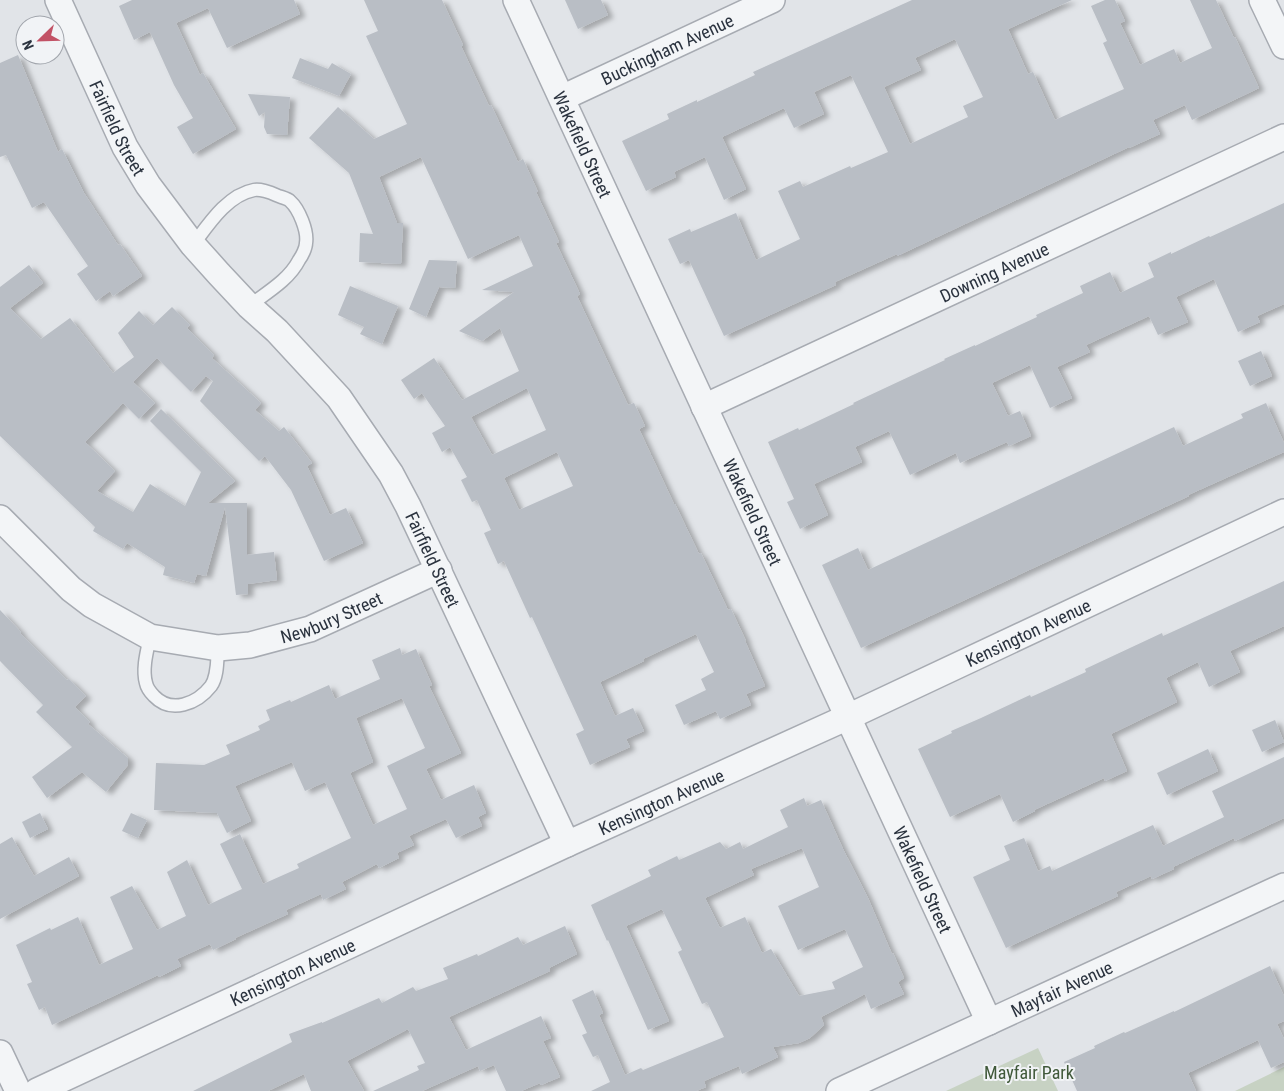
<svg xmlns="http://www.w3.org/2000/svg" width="1284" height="1091" font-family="'Roboto Condensed',sans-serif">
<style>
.green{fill:#c7d2c3}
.building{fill:#b9bec5;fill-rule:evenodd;filter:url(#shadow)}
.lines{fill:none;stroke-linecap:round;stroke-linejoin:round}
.lane-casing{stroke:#a7abb2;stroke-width:15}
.street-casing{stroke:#a7abb2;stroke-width:28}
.lane{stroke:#f3f5f7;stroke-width:12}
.street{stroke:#f3f5f7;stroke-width:25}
.labels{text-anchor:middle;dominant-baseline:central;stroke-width:4;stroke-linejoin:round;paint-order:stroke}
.street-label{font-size:18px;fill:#2b333f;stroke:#f1f3f6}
.park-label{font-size:18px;fill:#40593a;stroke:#f1f3f6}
</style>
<defs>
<filter id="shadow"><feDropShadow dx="5.5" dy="3" stdDeviation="2.5" flood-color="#0004"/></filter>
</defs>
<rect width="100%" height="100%" fill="#e1e4e8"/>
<g class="green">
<polygon points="1038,1048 1058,1091 946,1091"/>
<polygon points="1284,1067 1284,1091 1235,1091"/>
</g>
<g class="building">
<polygon points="132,0 294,0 300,14 227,48 208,8 176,23 200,75 203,73 236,129 193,154 177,127 193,118 174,85 150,32 134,40 119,6"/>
<path d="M364,0h78l21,45 -2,1 28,60 2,-1 27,57 5,-3 15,33h-2l23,50 -3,1 24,51 -3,2 51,109 6,-2 11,23 -6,3 35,75h1l24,50 2,-1 27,57 3,-1 15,32h-1l20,45 -19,8 5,11 -31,14 -4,-8 -32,14 -9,-20 31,-15 -5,-11 13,-7 -18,-38 -53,25 1,2 -44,21 15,34 18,-8 11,23 -18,8 4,8 -40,18 -14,-31 8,-4 -52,-113 -2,1 -26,-57 -6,3 -14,-31 7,-3 -14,-30 -5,2 -11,-22 6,-3 -17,-30 -8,5 -10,-19 13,-7 -23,-33 -8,6 -13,-19 33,-22 28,42 57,-29 -19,-43 -18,13 -23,-10 55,-39 -32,-2 51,-24 -14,-31 -51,24 -47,-102 -42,20 18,46h6l-2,41 -42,-2 1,-29 13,1 -24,-61 -40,-35 29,-31 36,32 33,-15 -41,-88 12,-5zM527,388l19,42 -54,25 -21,-38zM557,452l16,34 -54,24 -15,-32z"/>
<polygon points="565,0 601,0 608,15 578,29"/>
<path d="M912,0h160l-64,29 20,45 5,-2 22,48 69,-31 -21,-46 4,-2 -16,-35 14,-6h10l10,21 -5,2 20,42 34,-16 6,14 32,-15 -22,-48h26l18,38 1,-1 24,51 -67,32 -7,-15 -32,15 7,14 -31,14v-1l-232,109v-2l-62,28 1,3 -112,51 -35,-76 -9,4 -12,-25 22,-10 1,3 45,-19 20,47 44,-21 -22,-48 22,-10 3,6 47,-21 1,2 37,-16 -37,-77 -37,17 10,22 -30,14 -10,-20 -62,29 24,52 -22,11 -19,-43 -31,15 2,5 -30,14 -24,-50 47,-22 -2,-5 30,-14v2l58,-27 -2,-3zM955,39l28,58 -20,9 5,11 -58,27 -26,-57 37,-17 -6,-12z"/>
<polygon points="18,55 58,152 62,149 84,193 118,245 120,244 142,276 113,296 110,291 96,301 77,274 88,266 44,202 32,208 6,155 0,157 0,63"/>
<polygon points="300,58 328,69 332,63 351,74 339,96 292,78"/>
<polygon points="248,94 290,97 287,135 267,134 264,127 265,112 259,116"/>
<polygon points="1284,203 1284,304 1257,316 1260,322 1238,332 1214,279 1176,297 1188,322 1158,335 1149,316 1086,345 1090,352 1057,367 1072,398 1050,408 1030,365 992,383 1008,416 1020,411 1031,436 1009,446 1007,442 960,463 956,453 910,475 889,431 855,447 862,462 814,484 828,515 800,529 787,502 794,499 768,442 798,428 799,430 854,404 853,403 900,381 945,360 944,359 975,345 975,346 1037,317 1036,315 1083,293 1080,286 1110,272 1120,293 1154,277 1148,263 1171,252 1171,254 1209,236 1210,237"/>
<polygon points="429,260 457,261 455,288 439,287 426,317 409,309"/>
<polygon points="29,265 43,283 10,308 41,339 70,318 113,373 134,357 118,333 139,311 153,325 172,307 190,325 187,328 214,355 212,358 261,403 255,410 279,431 284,427 312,463 307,466 330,515 346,508 363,543 324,561 291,490 265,456 259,461 200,401 213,381 206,376 191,392 157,358 133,382 155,403 139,419 123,403 85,442 115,471 97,491 133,512 150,484 185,506 201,472 150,421 161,409 235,481 208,503 247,503 247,555 274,552 277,580 248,584 248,594 236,595 225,507 206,576 197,574 194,583 163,575 165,567 127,543 123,549 93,531 95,527 0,436 0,287"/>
<polygon points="350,286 398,306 382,344 360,334 364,327 338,315"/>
<polygon points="1261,351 1272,376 1250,386 1238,361"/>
<polygon points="1266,403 1284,443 1284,452 1188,495 1189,496 861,648 822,565 858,548 868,570 1174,427 1183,446 1243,418 1241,414"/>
<polygon points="1284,581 1284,626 1230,651 1240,672 1209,687 1198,662 1166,678 1177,702 1111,734 1127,771 1105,781 1104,778 1034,810 1035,811 1013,822 1000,794 950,817 918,749 952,733 951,731 981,718 1030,695 1031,697 1086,672 1085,669 1162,633 1163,636"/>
<polygon points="0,610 21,632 20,633 67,680 69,679 86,696 75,707 90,722 88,724 128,758 128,765 106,792 82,772 47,798 32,777 72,747 36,712 43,705 0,661"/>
<path d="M400,648l2,7 14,-6 16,36 -3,1 32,67 -35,16 15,31 33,-15 12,28 -8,4 4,9 -26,12 -10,-19 -37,17 5,9 -17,8 2,5 -20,10 -2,-4 -35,18 4,7 -23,11 -2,-6 -35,16 2,4 -53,24 1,1 -23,11 -3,-6 -33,15 4,7 -22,11 -1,-2 -106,50 -7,-18 -6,3 -12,-26 5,-2 -16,-37 34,-17 1,2 27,-13 21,48 34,-16 -23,-52 22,-11 25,44 29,-14 -19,-44 20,-12 21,45 34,-16 -22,-45 20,-10 23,50 36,-16 -2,-4 54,-26 -26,-56 -20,9 -13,-29 -57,24 16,35 -24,12 -10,-20 -63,-3 2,-47 48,2 26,-11 -4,-9 34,-15 -2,-4 12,-6 -4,-10 24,-10 1,2 38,-17 6,14 45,-20 -8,-19zM402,698l23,50 -38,18 20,43 -34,16 -23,-52 23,-11 -17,-44z"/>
<polygon points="1275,720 1284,742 1262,752 1252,730"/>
<polygon points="1208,749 1218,771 1167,795 1157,773"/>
<polygon points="1284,757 1284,818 1235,841 1234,838 1173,867 1174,869 1152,879 1151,876 1116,892 1118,896 1006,948 973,877 1010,860 1004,846 1024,838 1038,871 1050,866 1052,871 1153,825 1163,846 1224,817 1212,791"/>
<path d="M804,798l3,8 14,-6 22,49 25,49 24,56 1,-1 11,25 -6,4 6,12 -33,15 -6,-15 -44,23 3,8 -14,13 -11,5 -26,4 5,10 -36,17 -3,-8 -35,15 2,6 -10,4h-105l19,-9 -12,-27 -5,2 -11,-22 5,-2 -15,-33 21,-10 10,23 -4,2 26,60 16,-7 2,2 81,-33 -17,-35 -5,2 -24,-52 4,-2 -20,-41 -36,17 43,95 -21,9 -40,-90 -1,1 -16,-36 60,-29 -3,-6 29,-14 2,4 41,-18 6,7 14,-7 3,7 45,-22 -8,-17zM802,848l17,39 -41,19 20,44 47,-21 18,38 -31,15 3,7 -36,7 -28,-47 -9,4 -17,-36 -25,11 -15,-30 49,-23 -3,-6z"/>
<polygon points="40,813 48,829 30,838 22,822"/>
<polygon points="131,813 147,820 138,838 122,831"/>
<polygon points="12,837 34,876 69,857 79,876 0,919 0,844"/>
<polygon points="565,926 577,954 549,968 550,971 449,1017 466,1050 541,1016 551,1038 543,1041 560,1077 541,1085 540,1083 521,1091 506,1091 494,1065 480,1071 478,1066 422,1091 373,1091 419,1070 417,1066 425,1063 408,1029 347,1061 364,1091 311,1091 304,1074 268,1091 193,1091 292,1042 289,1034 322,1022 322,1023 379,998 382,1003 413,987 416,991 448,979 443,968 477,954 478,956 518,937 523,945"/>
<polygon points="1270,966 1284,996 1284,1021 1277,1024 1284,1039 1284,1062 1271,1068 1258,1040 1188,1073 1196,1091 1077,1091 1064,1062 1095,1048 1094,1046 1124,1032 1125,1033 1174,1011 1174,1012"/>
</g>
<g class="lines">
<defs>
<g id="lane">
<path d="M193,245c15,-20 34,-50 61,-55 6,-1 16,2 22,5 4,2 11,3 14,6 9,8 18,30 16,42 0,5 -4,13 -7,17 -10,20 -33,33 -50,46"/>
<path d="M150,637c-3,14 -8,32 -4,46 1,5 4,9 8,13 17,18 43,8 57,-10 7,-10 6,-26 7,-38"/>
</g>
<g id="street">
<path id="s1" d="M58,0l67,147 23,38 45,60 26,29 30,32 28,25 62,67 52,76 17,32 159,338"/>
<path id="s2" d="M516,0l473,1022"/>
<polyline points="1262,0 1284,46"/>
<path id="s3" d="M562,98l210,-98"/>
<path id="s4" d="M704,407l580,-270"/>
<path id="s5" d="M0,518l71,71 21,16 58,32 68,11 32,-3 60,-16 129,-59"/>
<polyline points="0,1053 18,1091"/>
<path id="s6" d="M37,1091l530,-247 281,-127 436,-205"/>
<path id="s7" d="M839,1091l445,-205"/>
</g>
</defs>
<use href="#lane" class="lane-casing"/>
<use href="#street" class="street-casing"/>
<use href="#lane" class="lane"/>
<use href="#street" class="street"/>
</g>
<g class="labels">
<g class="street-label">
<text stroke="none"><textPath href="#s3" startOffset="116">Buckingham Avenue</textPath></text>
<text stroke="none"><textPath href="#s1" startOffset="141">Fairfield Street</textPath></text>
<text stroke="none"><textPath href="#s2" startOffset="159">Wakefield Street</textPath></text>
<text stroke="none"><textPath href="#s4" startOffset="320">Downing Avenue</textPath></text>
<text stroke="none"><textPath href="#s2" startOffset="564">Wakefield Street</textPath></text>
<text stroke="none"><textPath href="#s1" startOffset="680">Fairfield Street</textPath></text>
<text stroke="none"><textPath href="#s5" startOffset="380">Newbury Street</textPath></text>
<text stroke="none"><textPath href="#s6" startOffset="1092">Kensington Avenue</textPath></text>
<text stroke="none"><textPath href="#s6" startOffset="688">Kensington Avenue</textPath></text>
<text stroke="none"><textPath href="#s2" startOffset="969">Wakefield Street</textPath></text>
<text stroke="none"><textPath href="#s6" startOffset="282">Kensington Avenue</textPath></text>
<text stroke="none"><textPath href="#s7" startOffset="245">Mayfair Avenue</textPath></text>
</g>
<g class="park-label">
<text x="1029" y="1072">Mayfair Park</text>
</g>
</g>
<g transform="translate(40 40) rotate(247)"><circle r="24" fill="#f1f3f6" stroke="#a2a6ad"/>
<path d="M0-4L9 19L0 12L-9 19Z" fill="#c25266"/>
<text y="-8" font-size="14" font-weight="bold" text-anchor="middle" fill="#2b333f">N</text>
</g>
</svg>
